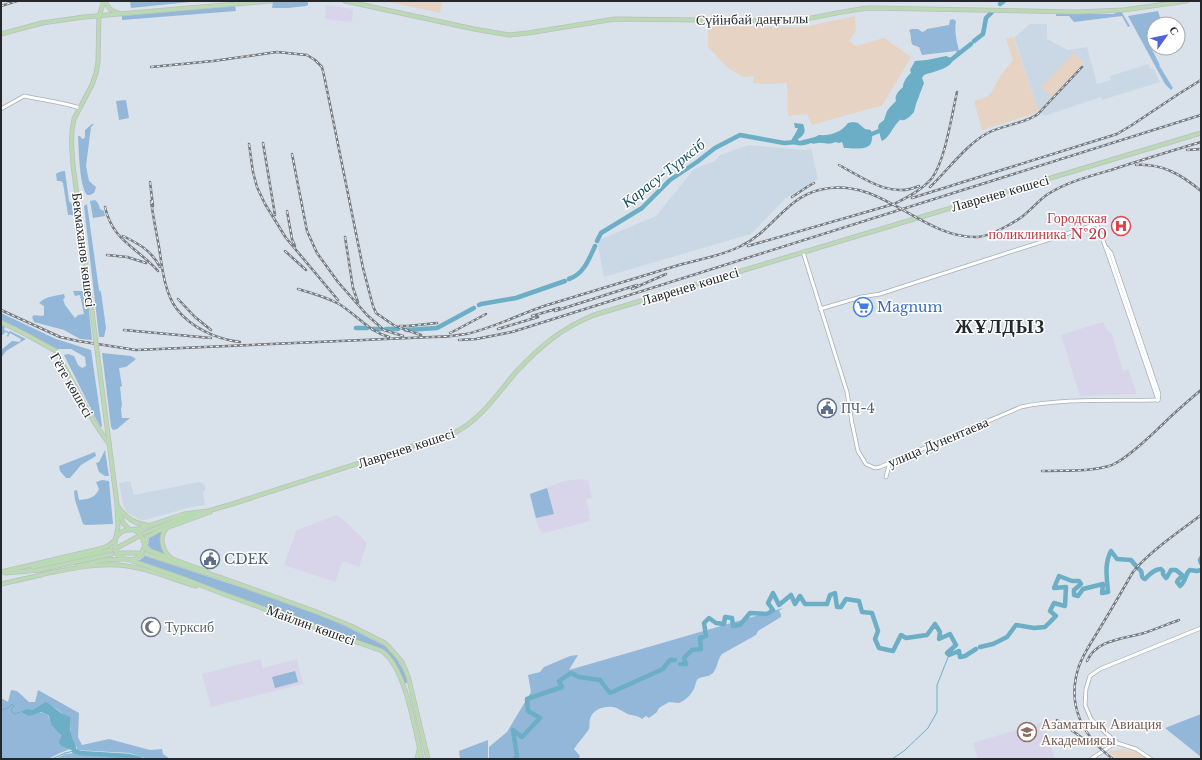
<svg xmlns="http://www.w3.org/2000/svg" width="1202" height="760" font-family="'Libre Baskerville',serif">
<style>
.built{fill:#cad8e6}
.industrial{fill:#e6d3c3}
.education{fill:#d8d4e9}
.green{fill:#93b7d8}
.water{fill:#6caec6}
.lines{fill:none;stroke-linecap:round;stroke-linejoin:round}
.stream{stroke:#6caec6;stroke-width:1}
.river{stroke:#6caec6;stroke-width:4.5}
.minor-casing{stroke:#a6aeb6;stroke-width:4.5}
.major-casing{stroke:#bdbebf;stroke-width:5}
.minor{stroke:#fff;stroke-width:3}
.major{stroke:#b9dab4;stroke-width:3.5}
.rail-casing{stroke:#757a80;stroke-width:2.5}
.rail{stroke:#fff;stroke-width:1;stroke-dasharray:3;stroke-linecap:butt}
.major-bridge-casing{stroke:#bdbebf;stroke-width:5;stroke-linecap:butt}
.major-bridge{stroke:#b9dab4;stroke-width:3.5}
.labels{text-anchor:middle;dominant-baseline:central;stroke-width:3;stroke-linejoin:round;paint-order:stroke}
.street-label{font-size:14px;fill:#24272b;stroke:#fff}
.health-label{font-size:14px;fill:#be3a42;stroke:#fff;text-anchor:end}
.shop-label{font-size:14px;fill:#366cbe;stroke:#fff;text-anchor:start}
.service-label{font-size:14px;fill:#4e5e75;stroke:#fff;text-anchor:start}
.worship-label{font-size:14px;fill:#5b616d;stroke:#fff;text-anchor:start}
.education-label{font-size:14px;fill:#785e54;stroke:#fff;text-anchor:start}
.water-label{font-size:15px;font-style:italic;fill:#124b5d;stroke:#fff}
.district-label{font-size:18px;font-weight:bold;letter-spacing:1px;fill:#24272b;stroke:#fff}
</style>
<rect width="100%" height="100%" fill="#d9e2ea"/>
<g class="built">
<polygon points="1030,24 1047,24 1047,39 1068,50 1087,47 1097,84 1111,80 1110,76 1148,64 1150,68 1154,69 1160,82 1102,100 1101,97 1044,116 1039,112 1014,38"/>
<polygon points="749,145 806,150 811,149 818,179 786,198 751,234 604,277 597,241 656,216 694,169 715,161 720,155"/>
<polygon points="130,481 134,495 199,482 203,483 206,488 203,493 205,505 191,507 145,520 141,520 127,513 123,505 119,483"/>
</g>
<g class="industrial">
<polygon points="384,1 442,1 440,13"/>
<polygon points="855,16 856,31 849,41 856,46 884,38 911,57 882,106 872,108 812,125 807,114 788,116 787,83 767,84 753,83 754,76 743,77 728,68 708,47 708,26 767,27 805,27"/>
<polygon points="1013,37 1039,112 982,130 974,101 987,97 992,91 1001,75 1013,60 1006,39"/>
<polygon points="1074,53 1084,63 1051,98 1041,87"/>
<polygon points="1123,749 1137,752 1147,759 1118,759 1109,753 1109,751"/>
</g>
<g class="education">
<polygon points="326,5 353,9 352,22 325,19"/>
<polygon points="1103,322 1107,330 1112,334 1123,371 1128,369 1137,394 1080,396 1061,335"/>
<polygon points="580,479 588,481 592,498 586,499 590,514 588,515 590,521 545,533 542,532 540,530 536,520 529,494 564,481"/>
<polygon points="336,515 345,521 367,543 359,567 343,561 335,582 284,565 296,531"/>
<polygon points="260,659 263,668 297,659 303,684 211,707 202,674"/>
<polygon points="1043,722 1055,759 978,759 973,743"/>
</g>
<g class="green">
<polygon points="130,1 200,1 131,8"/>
<polygon points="273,2 308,2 308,5 306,6 288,8 272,8"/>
<polygon points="235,6 236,11 122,20 122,16"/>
<polygon points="1121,11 1130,26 1128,27 1122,16 1074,22 1069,16 1056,16 1056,13 1113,14"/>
<polygon points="1158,11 1162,24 1154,24 1154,39 1148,42 1160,65 1159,65 1173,88 1171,90 1165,84 1128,16"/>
<path d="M953,19l3,2c-2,11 1,22 4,33l-1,1h-1l-2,-4 -34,4 -3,-8c-2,-1 -4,-1 -6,-2 -3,-2 -1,-10 -4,-15l3,-1h6l4,3 3,-1 2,-2 22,-4 1,-5z"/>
<polygon points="126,100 129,118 119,120 116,101"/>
<path d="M92,124h2l-3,3 -5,39 3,15 7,6 -2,6 -4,2h-3c-8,-11 -8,-44 -9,-59h2l2,3 3,-1v-8z"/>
<polygon points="65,171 69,201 72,204 75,217 72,215 68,215 63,183 61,181 57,181 56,174 59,172"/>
<polygon points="95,200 98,203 100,209 104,211 105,216 93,218 90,201"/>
<polygon points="87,204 99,290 101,292 106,328 104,337 99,337 84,206"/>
<path d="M73,291h14l5,49 -12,-1 -16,-9 -30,-8 -2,-5 2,-2 8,1 2,-1v-9l-5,-3c7,-7 16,-7 25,-9l1,4 -2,1 2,6 10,13 3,-3 6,-1 -4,-19 -5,1z"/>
<polygon points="1,313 56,339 91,350 102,426 101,427 100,426 91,410 91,407 90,407 64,355 68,354 74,356 78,365 82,368 86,366 85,357 71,349 57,349 1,321"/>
<polygon points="1,325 5,327 4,330 9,332 10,331 26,339 6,351 1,358 1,350 12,341 20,342 21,339 10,333 8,337 7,336 8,333 5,332 3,335 1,334"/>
<polygon points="102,353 131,356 136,359 126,367 119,368 122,386 120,387 122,405 121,409 122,418 130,418 117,429 113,430 111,427"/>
<polygon points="105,450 109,476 105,476 99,472 96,463 99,462"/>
<polygon points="95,452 96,456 81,465 70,478 66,478 60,471 59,466"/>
<path d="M102,480l7,1 4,43 -27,1 -3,-1 -8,-24 -1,-9 3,-1 2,10c10,-1 16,-2 20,-11l-3,-7z"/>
<polygon points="547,488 554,514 536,518 530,494"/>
<polygon points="162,530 161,537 166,555 152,550 148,545 149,538"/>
<path d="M145,556l95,31 93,33 52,26 9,9 8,13 6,13 -1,2h-3c-5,-14 -12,-27 -26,-35l-240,-87z"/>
<path d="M783,608l-4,3 2,3v3l-23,14 -2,4 -34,19c-5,6 -4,13 -9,19 -5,5 -14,3 -16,7 -2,4 -2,9 -5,12 -2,4 -10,11 -14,11 -3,0 -6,-1 -9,-1l-10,6 -2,4 -8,6 -3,-2 -4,3c-5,-4 -9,-3 -14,-5 -5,-2 -9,-6 -15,-7 -9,-1 -20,2 -23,12 -1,4 0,6 -1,10 -4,7 -11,13 -15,20l6,7 -2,3h-89v-12l18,-15 24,-40 -3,-17 12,-3 4,-5 26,-11 8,-1 -9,15z"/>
<polygon points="295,671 298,682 275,688 272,677"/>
<path d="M11,690l6,1 12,11h6l3,-12 41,23 -1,24 4,8 27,-6 41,11 12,-1 1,5 7,5h-23l-17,-6 -54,-3 1,-2 -7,-14 1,-13 -13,-11 -13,-8 -13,8h-7c3,0 20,3 21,4 5,3 3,9 7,13 3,3 6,3 7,7 1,2 1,3 0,5l1,7 9,3 -10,4 -12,6h-47v-61l7,4z"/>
<polygon points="1201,714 1201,757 1165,728"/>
<polygon points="488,740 488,759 460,759 459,751"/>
<path d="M75,753c18,5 39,0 57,6h-77l10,-5z"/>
</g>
<g class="water">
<path d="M946,56l5,2 1,4c-4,7 -20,10 -28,13l-2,3 2,5 -8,21 -2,8c-2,2 -6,7 -10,8 -4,1 -2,-2 -6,2 -6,6 -8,15 -16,19l-1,-2 -3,-12 1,-3 5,-4 3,-9 4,-5 5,-5c-2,-6 3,-10 7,-14 0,-5 4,-11 8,-14l-1,-3 5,-9 12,-1z"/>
<path d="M853,122l5,1 7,6 6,1c1,4 2,9 0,13 -3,8 -20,5 -27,5l-2,-6 -3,1 -4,-1c-5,3 -9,1 -14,1 -4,-1 -6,2 -10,0 -7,3 -14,4 -20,-1 1,-5 5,-8 7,-14h-3l-1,-5 9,1c3,7 2,11 -5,15v1l1,1 16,-4 4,-2c11,1 23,-3 29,-12z"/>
<path d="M45,702l3,1 13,10 9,4c2,6 -1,12 1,17 1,6 6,10 5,16l-2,1 -13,-5 -2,-4 2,-6 -1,-2 -9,-9 -2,-9 -3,-2 -5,-2 -12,4 -8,-4 5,-3 6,1z"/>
</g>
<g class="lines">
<g class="stream">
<polyline points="1,710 8,708 12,704 14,706 11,710 12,712 15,714 20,712"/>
<polyline points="52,759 65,753 74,751 74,750"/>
<polyline points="892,759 904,751 928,728 937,712 937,685 949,655"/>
</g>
<g class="river">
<polyline points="1000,4 1004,1"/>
<polyline points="974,41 983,34 986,18 992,12"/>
<polyline points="947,63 971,44"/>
<polyline points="867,136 884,129"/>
<polyline points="597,241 601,233 642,208 670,180 697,162 715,148 740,135 784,143 797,142"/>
<path d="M569,279c15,-5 20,-20 26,-33"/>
<polyline points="479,305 481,304 516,298 565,281"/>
<polyline points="356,328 367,328"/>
<polyline points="373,329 381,329"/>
<polyline points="386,329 398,329"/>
<polyline points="406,330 437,328 474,308"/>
<polyline points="1201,558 1200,560 1201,563"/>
<path d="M1138,568l3,3c2,4 -1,6 4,8 4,-4 9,-10 16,-10l2,2v3l3,4 1,-1 4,-7h5l6,5 -1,2 -3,3 -1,2 3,4c7,-6 5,-13 10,-16l7,1 4,-1"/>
<path d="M980,647l13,-3 14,-7 9,-12 18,3 11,-1 11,-11 -6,-5 4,-8 11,3 1,-19 -12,1 5,-12 13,5h7l2,3 -7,6v5l4,1 5,-7 20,-5 -1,9 6,-1c-1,-14 -4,-28 3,-41l6,8 14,1 5,6"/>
<polyline points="680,664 686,664 684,658 692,650 701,649 700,638 706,636 704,623 709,618 716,623 724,624 725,617 732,618 733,626 740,625 750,613 767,614 773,610 768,603 773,593 779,605 791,595 795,604 800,596 805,604 827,604 830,595 835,593 837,607 841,607 846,599 859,601 862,612 872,613 878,631 875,639 879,648 893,651 901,635 906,638 927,635 935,624 940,632 939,639 950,634 956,645 947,653 949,655 959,651 960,657 965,656 976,649"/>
<polyline points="74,751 80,753 129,756 140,759"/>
<polyline points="515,759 517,756 513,730 522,737 540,718 528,711 527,699 562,687 559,681 571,673 579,677 600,680 610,693 663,669 670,660 675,660"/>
</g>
<defs>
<g id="minor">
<path d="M1,109l23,-13c19,4 38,6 56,12"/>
<polyline points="1107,248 1111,253 1159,394 1158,400"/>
<path d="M803,252l44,140 5,31 6,28 8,13 9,4 5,-1 141,-60c42,-9 93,-6 137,-7"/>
<polyline points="820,309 861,297 880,294 892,290 1097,224 1108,254 1158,400"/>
<polyline points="886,477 890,462"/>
<polyline points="1091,759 1112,745 1116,741"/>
<polyline points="1151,759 1136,749 1117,743 1097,725 1091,719 1085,705 1086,689 1090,676 1100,669 1201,628"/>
</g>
<g id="major">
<path d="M105,1c3,7 6,10 13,12"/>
<path d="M345,1l129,28 35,6 19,-2 87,-14 177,2c27,-3 52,-11 78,-13l206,4 47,-2 64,-9"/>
<polyline points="1,34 42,23 84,17 271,1"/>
<path d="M91,304l-18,-139c-1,-15 -3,-30 1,-46l18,-34 4,-12 2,-11 1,-46 5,-15"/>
<polyline points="1,322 27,335 56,351 94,422 109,444"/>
<polyline points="102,389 117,504 118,527 115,542 115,550 117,554 124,559 133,560 141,555 145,545"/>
<path d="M117,505c7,11 17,19 30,20"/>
<polyline points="119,511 123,523 130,530"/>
<path d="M166,529c-7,8 -4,21 4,28"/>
<path d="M134,530c12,5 7,13 14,20l60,22"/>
<polyline points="144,533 169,523 199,513"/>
<path d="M116,537l5,-5 6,-2 12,-1 45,-15 24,-3 21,-6 227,-73c25,-13 42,-39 60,-60 24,-26 46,-44 78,-57l607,-182"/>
<polyline points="145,542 147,537 158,531 210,512"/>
<polyline points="117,548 139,536"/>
<polyline points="120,553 139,553"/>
<polyline points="146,554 222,578 314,611 351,626 385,643 388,646 402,662 408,676 428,759"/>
<path d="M130,560l52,18 44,17 156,56c24,17 33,80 40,108"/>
<polyline points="78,566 104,560 123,559"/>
<polyline points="33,567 111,550"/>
<polyline points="1,572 99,549 108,546 115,540"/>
<polyline points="5,573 39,570 112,554"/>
<path d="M39,575c26,-5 53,-12 80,-10 26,2 52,14 77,21"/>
<polyline points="1,584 41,575"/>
<polyline points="417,759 419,750"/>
</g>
</defs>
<use href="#minor" class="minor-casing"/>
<use href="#major" class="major-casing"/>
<use href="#minor" class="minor"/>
<use href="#major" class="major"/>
<defs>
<g id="rail">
<polyline points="1,6 17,1"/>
<polyline points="151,67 213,61 277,52 307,55 315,60 322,67 325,80 363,268 373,306 376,313 395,326 421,335"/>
<polyline points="263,143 275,215"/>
<polyline points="249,144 253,172 257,187 265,204 286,238 338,300"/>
<polyline points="1187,150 1201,149"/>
<polyline points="292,154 307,231 317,253 338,282 367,315 384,330 403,336"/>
<path d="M839,165c25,13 51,34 80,21"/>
<path d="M1136,165c26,-2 46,10 65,26"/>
<polyline points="150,182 153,206"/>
<path d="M930,187c17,-16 36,-42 56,-53 15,-9 39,-10 52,-20l44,-47"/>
<polyline points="792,197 807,187 814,183"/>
<polyline points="912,198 1117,134 1132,125 1177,95 1201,80"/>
<path d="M151,201c2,15 5,30 8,46 3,19 5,44 17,61 15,20 40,31 64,34"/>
<path d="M105,207c8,35 32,40 53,64"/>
<polyline points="287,211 292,239 295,246"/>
<path d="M123,236c16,8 28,14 37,31"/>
<polyline points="345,237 353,288 358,302"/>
<path d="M748,246l146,-42c14,-7 28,-14 38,-26 13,-17 20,-64 25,-86"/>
<polyline points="285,251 306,270"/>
<polyline points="107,255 127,257 146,263"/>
<path d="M298,289c14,4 28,8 41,15 18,11 29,27 50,33"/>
<polyline points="632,289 666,274"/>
<polyline points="178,299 195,317 211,330"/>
<path d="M1,310l59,27 18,4 58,9 296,-13c11,0 23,-1 34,-3 27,-6 52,-19 78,-28 45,-14 90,-27 135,-41 21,-6 43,-9 62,-19 30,-14 45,-48 78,-56 61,-16 102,49 159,47 12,-1 36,-14 45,-21 9,-7 16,-16 25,-22 19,-12 42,-18 63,-24 30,-10 60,-19 90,-28"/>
<polyline points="555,311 637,285"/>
<polyline points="532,316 559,308"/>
<polyline points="400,326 408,326 437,323"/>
<polyline points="498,329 538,317"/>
<polyline points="124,330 211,338"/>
<polyline points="450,333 458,329 486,314"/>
<polyline points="459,340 476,339 512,332 1201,115"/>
<path d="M1042,471c22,-1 46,1 67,-5 15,-4 41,-30 53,-41 12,-12 26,-24 39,-35"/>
<path d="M1087,661c10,-22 37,-22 57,-28 12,-4 24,-9 35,-13"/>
<polyline points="1057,720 1091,744"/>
<path d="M1113,759c-31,-23 -47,-55 -34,-93 5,-14 14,-26 21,-38 11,-18 22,-37 33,-56 17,-21 46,-40 68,-57"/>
</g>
</defs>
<use href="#rail" class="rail-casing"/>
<use href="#rail" class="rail"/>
<defs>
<polyline id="major-bridge" points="91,304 102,389"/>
</defs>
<use href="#major-bridge" class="major-bridge-casing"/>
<use href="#major-bridge" class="major-bridge"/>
</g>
<defs>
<symbol id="hospital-ring" viewBox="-11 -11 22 22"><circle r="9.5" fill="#fff" stroke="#e0444e" stroke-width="1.5"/><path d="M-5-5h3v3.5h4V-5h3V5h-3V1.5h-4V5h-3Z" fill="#e0444e"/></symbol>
<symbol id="supermarket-ring" viewBox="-11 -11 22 22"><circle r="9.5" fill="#fff" stroke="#3f7fe0" stroke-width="1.5"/><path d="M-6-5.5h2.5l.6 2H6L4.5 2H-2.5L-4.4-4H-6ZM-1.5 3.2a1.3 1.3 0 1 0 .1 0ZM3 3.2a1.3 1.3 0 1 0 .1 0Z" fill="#3f7fe0"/></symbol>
<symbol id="civic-ring" viewBox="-11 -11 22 22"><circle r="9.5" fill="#fff" stroke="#5c6f8a" stroke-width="1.5"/><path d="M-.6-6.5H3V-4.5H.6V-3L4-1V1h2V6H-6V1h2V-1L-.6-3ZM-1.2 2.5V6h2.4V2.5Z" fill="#5c6f8a"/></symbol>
<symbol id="mosque-ring" viewBox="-11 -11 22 22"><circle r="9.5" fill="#fff" stroke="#6b7280" stroke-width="1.5"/><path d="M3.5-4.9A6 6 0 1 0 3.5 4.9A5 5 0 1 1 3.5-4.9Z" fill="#6b7280"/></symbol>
<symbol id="university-ring" viewBox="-11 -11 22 22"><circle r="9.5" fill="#fff" stroke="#8d6e63" stroke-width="1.5"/><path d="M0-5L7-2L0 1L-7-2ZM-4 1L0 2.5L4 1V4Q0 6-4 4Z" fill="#8d6e63"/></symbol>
</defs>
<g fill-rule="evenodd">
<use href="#hospital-ring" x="1110" y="215" width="22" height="22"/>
<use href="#supermarket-ring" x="852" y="296" width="22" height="22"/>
<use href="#civic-ring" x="816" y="397" width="22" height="22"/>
<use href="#civic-ring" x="199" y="548" width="22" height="22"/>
<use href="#mosque-ring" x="140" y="616" width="22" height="22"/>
<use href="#university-ring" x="1016" y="721" width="22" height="22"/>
</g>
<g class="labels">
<g class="street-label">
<text transform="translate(752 19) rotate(-1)">Сүйінбай даңғылы</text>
<text transform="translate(1000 193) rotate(-16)">Лавренев көшесі</text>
<text transform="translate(84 250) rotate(83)">Бекмаханов көшесі</text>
<text transform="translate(690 286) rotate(-17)">Лавренев көшесі</text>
<text transform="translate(72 385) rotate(60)">Гёте көшесі</text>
<text transform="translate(938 442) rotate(-23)">улица Дунентаева</text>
<text transform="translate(406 448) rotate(-18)">Лавренев көшесі</text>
<text transform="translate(311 625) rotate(20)">Майлин көшесі</text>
</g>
<g class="health-label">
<text x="1107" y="218">Городская<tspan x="1107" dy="16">поликлиника №20</tspan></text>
</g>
<g class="shop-label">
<text x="877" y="307">Magnum</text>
</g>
<g class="service-label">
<text x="841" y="408">ПЧ-4</text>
<text x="224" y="559">CDEK</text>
</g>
<g class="worship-label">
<text x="165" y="627">Турксиб</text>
</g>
<g class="education-label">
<text x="1041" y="724">Азаматтық Авиация<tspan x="1041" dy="16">Академиясы</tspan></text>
</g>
<g class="water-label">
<text transform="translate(663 173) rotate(-38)">Қарасу-Түрксіб</text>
</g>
<g class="district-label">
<text x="1000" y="327">ЖҰЛДЫЗ</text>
</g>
</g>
<rect width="1202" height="760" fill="none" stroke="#24272b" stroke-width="4"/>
<g transform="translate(1166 36) rotate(57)"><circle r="19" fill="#ffffff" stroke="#a7a9aa"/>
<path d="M0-3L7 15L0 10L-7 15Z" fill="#5063d8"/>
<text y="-6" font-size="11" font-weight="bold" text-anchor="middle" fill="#24272b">С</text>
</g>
</svg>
